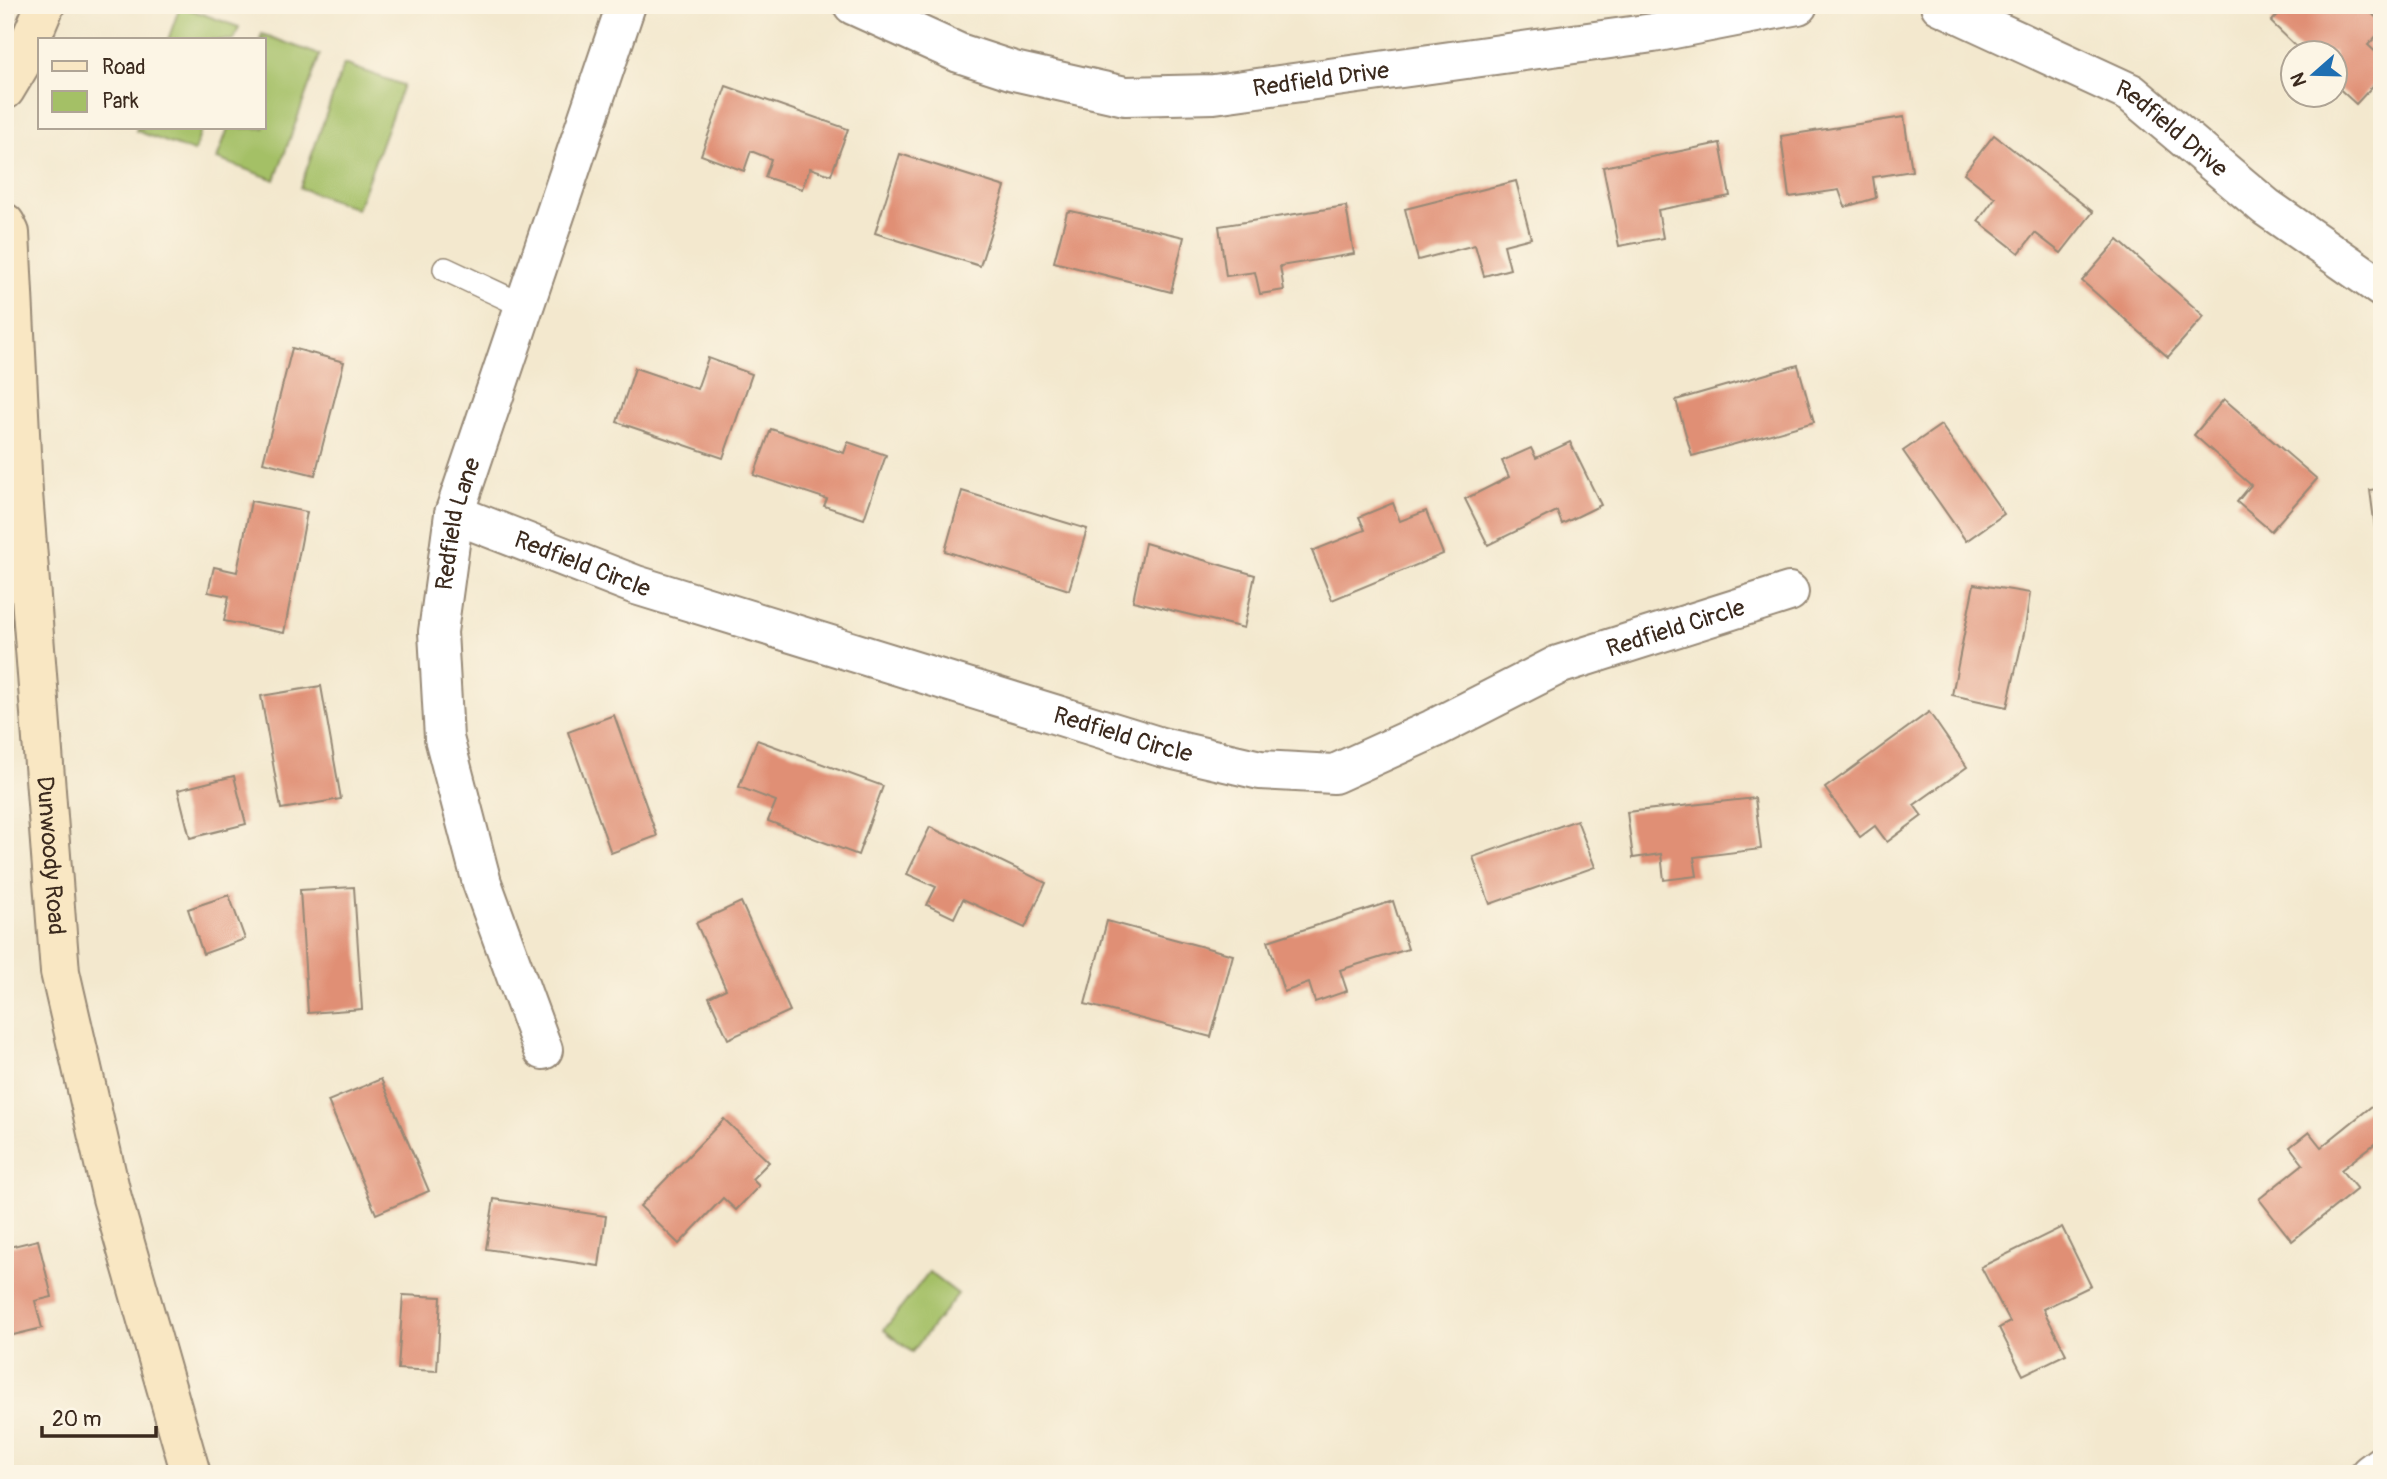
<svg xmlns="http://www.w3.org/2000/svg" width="2387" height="1479" font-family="Pangolin,sans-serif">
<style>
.green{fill:#a4c066;stroke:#707542;stroke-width:2}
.building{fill:#e08f74}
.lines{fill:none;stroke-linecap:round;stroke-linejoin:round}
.lane-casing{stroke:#978976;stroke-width:26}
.street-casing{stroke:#978976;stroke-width:42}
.secondary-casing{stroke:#978976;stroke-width:42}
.lane{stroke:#fff;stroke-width:23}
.street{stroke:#fff;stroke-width:38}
.secondary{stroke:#f9e7c3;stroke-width:38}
.labels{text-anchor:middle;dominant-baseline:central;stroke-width:7;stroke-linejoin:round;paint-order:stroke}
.street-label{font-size:24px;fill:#3b2a1e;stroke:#fcf5e5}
</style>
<rect width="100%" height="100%" fill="#fcf5e5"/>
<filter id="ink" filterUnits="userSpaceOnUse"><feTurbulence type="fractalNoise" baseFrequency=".0143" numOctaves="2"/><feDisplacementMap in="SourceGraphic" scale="14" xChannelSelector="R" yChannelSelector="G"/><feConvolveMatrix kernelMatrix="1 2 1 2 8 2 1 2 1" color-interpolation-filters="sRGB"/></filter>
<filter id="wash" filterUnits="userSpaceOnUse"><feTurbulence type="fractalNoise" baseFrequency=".00686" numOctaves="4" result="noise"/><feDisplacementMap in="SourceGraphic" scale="28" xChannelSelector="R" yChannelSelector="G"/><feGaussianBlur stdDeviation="1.57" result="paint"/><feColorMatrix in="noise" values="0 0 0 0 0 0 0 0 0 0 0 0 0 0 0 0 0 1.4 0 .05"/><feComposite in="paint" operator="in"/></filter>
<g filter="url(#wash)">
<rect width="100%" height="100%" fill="#f3e8ce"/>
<g class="green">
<polygon points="180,6 239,27 234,40 168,40"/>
<polygon points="262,34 320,55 275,180 217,159 228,128 264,128 264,40 260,40"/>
<polygon points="344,64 403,85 357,209 300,188"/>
<polygon points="137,128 202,128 194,152 136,131"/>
<polygon points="929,1272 958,1294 912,1352 884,1330"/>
</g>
<g id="blocks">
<g class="building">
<polygon points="2287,5 2363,5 2382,23 2382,30 2368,45 2382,58 2382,76 2356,104 2334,84 2334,52 2302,52 2271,22"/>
<polygon points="726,86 848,129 831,175 810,168 802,189 765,177 771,159 751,151 744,171 701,155"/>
<polygon points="1904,117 1912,171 1873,177 1876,198 1845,207 1839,190 1789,197 1781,136"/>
<polygon points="1994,135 2093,212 2061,253 2035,233 2019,253 1978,221 1995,198 1964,173"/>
<polygon points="1720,143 1730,196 1658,210 1663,238 1619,246 1603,167"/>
<polygon points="900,154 1005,187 980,266 875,233"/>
<polygon points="1516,181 1531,238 1504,245 1510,269 1484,276 1475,245 1418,260 1405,209"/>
<polygon points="1346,206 1354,254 1280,266 1284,290 1260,294 1255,272 1226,276 1219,226"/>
<polygon points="1071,211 1184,237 1171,292 1054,262 1067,212"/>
<polygon points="2118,240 2204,316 2168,357 2082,281"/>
<polygon points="292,348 344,362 315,475 263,462"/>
<polygon points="708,358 752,374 723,458 617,422 635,368 697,389"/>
<polygon points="1798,365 1814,422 1692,456 1676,400"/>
<polygon points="2224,399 2317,479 2271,531 2237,502 2251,485 2194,435"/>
<polygon points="1941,425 2004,514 1966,541 1903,451"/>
<polygon points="771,429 844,453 848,442 886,455 864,519 824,506 827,499 754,475"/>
<polygon points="1570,442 1601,505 1562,524 1557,511 1488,545 1465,499 1509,477 1502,461 1531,448 1536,458"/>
<polygon points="2382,488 2382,566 2380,566 2370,490"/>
<polygon points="962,491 1087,529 1069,590 945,551"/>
<polygon points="251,501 307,512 284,633 224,621 229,596 208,592 214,567 237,572"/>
<polygon points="1393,503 1400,521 1426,511 1443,554 1332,600 1312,551 1365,530 1359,517"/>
<polygon points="1145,543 1255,575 1244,628 1133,601"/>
<polygon points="1974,584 2030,593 2025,629 2007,707 1952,695"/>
<polygon points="321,686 341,799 281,809 261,696"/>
<polygon points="1929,712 1967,767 1914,805 1922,816 1887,842 1875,826 1860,837 1825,788"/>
<polygon points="614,715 657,836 611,853 568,732"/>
<polygon points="757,740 883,786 858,855 768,821 776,801 739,787"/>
<polygon points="234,776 246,824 190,838 178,790"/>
<polygon points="1755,798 1761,849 1694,857 1697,876 1664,880 1661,854 1633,858 1627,812"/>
<polygon points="1577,820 1595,867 1490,904 1473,857"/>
<polygon points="930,827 1046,883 1025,928 963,899 954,918 927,905 936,887 907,874"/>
<polygon points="354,887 362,1009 308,1013 300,890"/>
<polygon points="229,895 245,939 203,954 188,909"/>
<polygon points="1393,901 1408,949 1340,970 1347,991 1315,1002 1309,983 1284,992 1268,941"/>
<polygon points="741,902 790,1011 728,1039 709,997 726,989 696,923"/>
<polygon points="1107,921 1233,955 1211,1037 1085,1004"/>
<polygon points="381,1079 429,1191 376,1214 328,1101"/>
<polygon points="2372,1106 2382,1119 2382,1138 2341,1170 2357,1189 2292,1241 2259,1199 2303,1164 2290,1147 2309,1132 2321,1147"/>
<polygon points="724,1119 769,1162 752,1179 759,1186 736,1210 723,1198 679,1244 640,1206"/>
<polygon points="494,1199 606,1216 599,1266 486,1249"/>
<polygon points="2062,1227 2091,1286 2043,1309 2066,1354 2023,1375 1999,1328 2010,1322 1981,1267"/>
<polygon points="38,1240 52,1297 35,1301 42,1328 5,1337 5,1248"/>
<polygon points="403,1295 441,1297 437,1371 398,1369"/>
</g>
</g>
</g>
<g filter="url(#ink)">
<use href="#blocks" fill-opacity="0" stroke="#978976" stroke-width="2"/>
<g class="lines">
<defs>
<polyline id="lane" points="445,269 524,306"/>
<g id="street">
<path id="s1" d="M853,5l106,48 55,18 111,25 89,-2 439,-61 145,-28"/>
<path id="s2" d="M1940,5l191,88 135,114 116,81"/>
<path id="s3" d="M454,514l182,71 525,162 99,23 74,4 99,-45 125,-64 231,-73"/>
<path id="s4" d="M543,1050l-61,-167 -38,-145 -6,-106 16,-118 172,-509"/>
<polyline points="2370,1474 2382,1465"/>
</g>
<g id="secondary">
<polyline points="5,90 20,65 45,5"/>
<path id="s5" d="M5,223l5,10 13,260 37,479 52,226 79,276"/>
</g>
</defs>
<use href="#lane" class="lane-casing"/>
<use href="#street" class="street-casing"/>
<use href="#secondary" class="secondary-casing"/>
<use href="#lane" class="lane"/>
<use href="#street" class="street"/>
<use href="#secondary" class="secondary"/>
</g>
</g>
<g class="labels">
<g class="street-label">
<text stroke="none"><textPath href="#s1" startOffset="485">Redfield Drive</textPath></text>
<text stroke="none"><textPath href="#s2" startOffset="264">Redfield Drive</textPath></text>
<text stroke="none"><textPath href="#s4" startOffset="544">Redfield Lane</textPath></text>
<text stroke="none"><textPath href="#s3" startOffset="138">Redfield Circle</textPath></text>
<text stroke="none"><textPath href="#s3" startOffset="1293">Redfield Circle</textPath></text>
<text stroke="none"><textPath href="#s3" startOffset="705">Redfield Circle</textPath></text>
<text stroke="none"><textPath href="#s5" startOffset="635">Dunwoody Road</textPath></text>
</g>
</g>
<rect width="2387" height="1479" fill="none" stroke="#fcf5e5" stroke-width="28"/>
<rect x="38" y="38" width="228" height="91" fill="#fcf5e5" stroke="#afa495" stroke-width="2"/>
<rect x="52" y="61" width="35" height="10" fill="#f9e7c3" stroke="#afa495" stroke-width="2"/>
<text x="102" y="74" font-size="21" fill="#3b2a1e">Road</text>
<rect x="52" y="91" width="35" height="21" fill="#a4c066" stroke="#afa495" stroke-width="2"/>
<text x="102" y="108" font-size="21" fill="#3b2a1e">Park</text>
<g transform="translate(2314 74) rotate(250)"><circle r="33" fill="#fcf5e5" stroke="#afa495" stroke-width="2"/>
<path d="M0-5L12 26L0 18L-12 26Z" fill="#1f6fb2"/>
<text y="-10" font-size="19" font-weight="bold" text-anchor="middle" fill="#3b2a1e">N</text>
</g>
<path d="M42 1426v10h114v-10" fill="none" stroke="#3b2a1e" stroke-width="3.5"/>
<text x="52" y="1426" font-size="21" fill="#3b2a1e" stroke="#fcf5e5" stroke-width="5" paint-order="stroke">20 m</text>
</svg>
